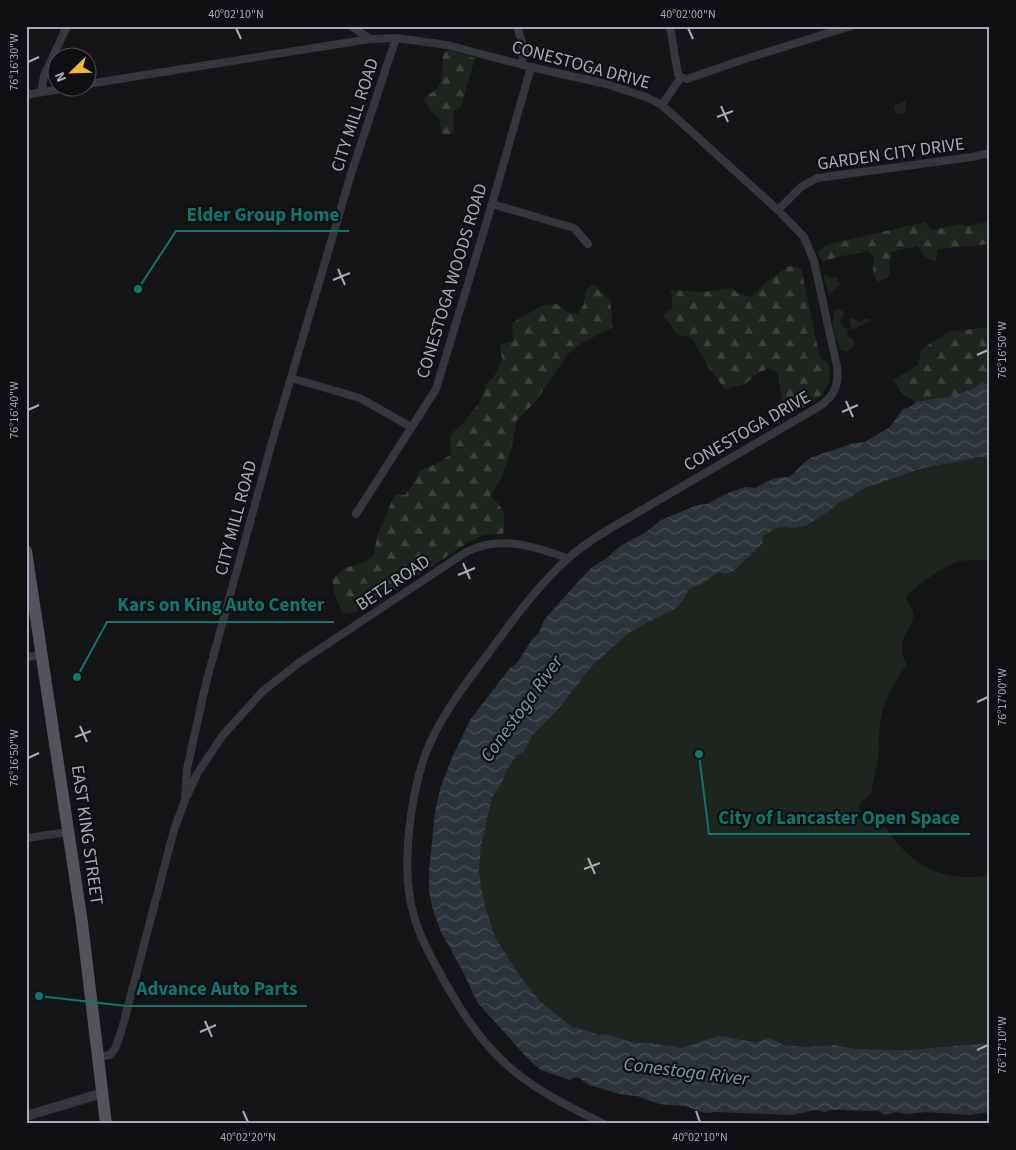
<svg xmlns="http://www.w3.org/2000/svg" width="1016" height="1150" viewBox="0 0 1016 1150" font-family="'Source Sans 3',sans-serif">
	<defs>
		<pattern id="forest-firs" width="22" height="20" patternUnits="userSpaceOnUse" patternTransform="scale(1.25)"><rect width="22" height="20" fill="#1d251e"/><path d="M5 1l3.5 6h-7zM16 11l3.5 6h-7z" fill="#3b423c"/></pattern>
		<pattern id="water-waves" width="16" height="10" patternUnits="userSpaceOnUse" patternTransform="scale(1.25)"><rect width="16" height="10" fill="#2c333a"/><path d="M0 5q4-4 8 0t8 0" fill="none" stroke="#484e54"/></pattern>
	</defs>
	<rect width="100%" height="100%" fill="#151517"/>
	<path fill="#1d251e" d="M825 274 829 277H837L840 285 829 295 824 278Z
		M840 309 843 311 844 315 840 320 841 324 848 330 847 336 853 339 854 346 847 352 841 350C835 337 830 324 835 310Z
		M853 318 859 322 867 318 871 321 852 330 849 319Z
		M979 457H990V561C979 559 964 559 954 563 944 567 911 588 906 598 908 603 912 608 913 612 916 632 892 633 907 665 887 691 878 714 879 748 879 761 873 780 871 794L860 802 859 810 861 821 868 825 885 827C890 833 894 840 900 846 922 872 956 882 990 875V1043L907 1050 856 1049 834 1045 805 1047 785 1045 772 1039H766L756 1042 733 1038 682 1048 653 1043H637L605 1034 600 1035 571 1026 541 1002 519 975 495 937 483 898 479 870 481 846 492 798 502 783 506 771 517 755 524 752 532 736 556 712 591 667 629 633 684 600 689 589C704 584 706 580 718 572L726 574 734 571 762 544 763 536 777 528 783 527 795 528 806 526 832 509 837 504 851 497 865 488 920 469Z"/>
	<path fill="url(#forest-firs)" d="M448 50 475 58 461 107 453 111 454 124 453 133 445 135 441 134 440 119 432 112 423 99 438 88 442 78 443 53Z
		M906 101V109L904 113 897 114 895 112 894 106Z
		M925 222 932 230 961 224 964 226 990 222V242L983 245 938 249 936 261C926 260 923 255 917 246L891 252 889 276 878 282 873 274 874 257 868 251 837 257 823 262 817 253 826 245Z
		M789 266 801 268 820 358 829 363C834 396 812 402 787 416 781 402 781 387 777 372L769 368 758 373 745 384 725 389 710 370 692 338 677 334 663 315 672 308V297L670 290 703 292 732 288 737 293 751 297 765 283Z
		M593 284 610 300 613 327 582 343 568 354 535 402 517 420 512 446 503 474 490 496C505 507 506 517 503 534L484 535 469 542 395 590H382L356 612 343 614 335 595 332 579 345 568 364 562 374 555 377 536 395 494 405 495 416 480 419 471 440 462 451 454 450 435 464 422 481 401 485 387 497 372 502 359 500 344 513 341 512 323 543 305 557 304 568 312 578 314 584 304 586 290Z
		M990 327V386L983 382 973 389 953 396 916 402 904 395 893 380 918 365 921 350 948 332Z"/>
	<path fill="url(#water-waves)" d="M983 382 990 386V457H979L920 469 865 488 851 497 837 504 832 509 806 526 795 528 783 527 777 528 763 536 762 544 734 571 726 574 718 572 702 584 689 589 684 600 675 609 646 623 629 633 591 667 556 712 532 736 524 752 517 755 506 771 502 783 492 798 481 846 479 871 483 898 495 937 519 975 541 1002 571 1026 600 1035 605 1034 637 1043H653L682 1048 719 1036 756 1042 766 1039H772L785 1045 805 1047 834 1045 856 1049 907 1050 990 1043V1112L968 1115 926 1112 906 1114 896 1112 885 1115 879 1111 832 1110 825 1112 816 1110 792 1115 717 1112 705 1113 685 1106 659 1104 637 1096 623 1095 589 1085 579 1078 575 1077 570 1080 541 1070 530 1061 477 1002 462 970 441 932 432 907 429 891V871L435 812 440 789 451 760 470 720 510 668 517 663 533 638 539 633 544 620 567 594 591 568 608 557 620 546 646 532 661 520 697 505 707 504 730 492 745 487 755 488C767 482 774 476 789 477 798 471 802 462 812 457L854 443 865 442 890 427 903 409 910 407 916 402 953 396 973 389Z"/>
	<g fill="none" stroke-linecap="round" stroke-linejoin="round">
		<path stroke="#36373c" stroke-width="8" d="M351 26 370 39
			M517 26 524 49 522 65
			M670 26 678 74 681 77
			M681 77 687 79 745 59 851 26
			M88 84 370 39 396 38 447 45 531 67 606 84 646 97 662 105 778 210 804 237 814 261 837 367C839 385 835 395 820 406 764 439 708 471 652 504 626 520 595 535 572 555 543 579 513 619 491 650 466 683 440 716 425 755 411 795 403 857 410 898 414 926 428 952 442 977 462 1013 484 1048 518 1074 544 1095 574 1109 604 1124
			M41 92 44 76 67 26
			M26 95 66 88
			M662 105 681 77
			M492 204 574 228 588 244
			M778 210 801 187 817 178 972 157 990 153
			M291 378 360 398 411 427
			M356 514 436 389 492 204 531 67
			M26 657 43 655
			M187 796 197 774 223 735 263 691 300 662 466 552C501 535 533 546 567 558
			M26 838 69 832
			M98 1057 110 1055 115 1049 122 1029 174 830 185 800 187 769 206 683 272 442 351 174 396 38"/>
		<path stroke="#36373c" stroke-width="10" d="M26 1116 103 1093"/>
		<path stroke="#52535b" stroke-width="12" d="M26 551 82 923 106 1124"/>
	</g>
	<path fill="none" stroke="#a7abb6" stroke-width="2" d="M236 28 241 39M688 28 693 39M28 62 39 57M721 106 728 122M717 117 733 111M338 269 345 285M333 280 350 273M977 355 988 350M846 401 853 417M28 410 39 405M842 412 858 405M463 563 470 579M458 575 475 568M977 702 988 697M80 726 87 742M75 737 91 731M28 758 39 753M588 858 595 874M584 869 600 863M205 1021 212 1037M200 1032 216 1025M977 1050 988 1045M243 1111 248 1122M696 1111 700 1122"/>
	<g text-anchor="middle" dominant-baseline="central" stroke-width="4.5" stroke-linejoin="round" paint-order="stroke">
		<g font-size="18" fill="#a7abb6" stroke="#101012">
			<text transform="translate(581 65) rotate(15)">CONESTOGA DRIVE</text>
			<text transform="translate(355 115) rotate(-72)">CITY MILL ROAD</text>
			<text transform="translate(891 154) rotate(-8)">GARDEN CITY DRIVE</text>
			<text transform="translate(452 281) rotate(-73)">CONESTOGA WOODS ROAD</text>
			<text transform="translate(747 431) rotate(-30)">CONESTOGA DRIVE</text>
			<text transform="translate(236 518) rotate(-75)">CITY MILL ROAD</text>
			<text transform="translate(393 583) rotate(-34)">BETZ ROAD</text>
			<text transform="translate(87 835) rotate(82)">EAST KING STREET</text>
		</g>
		<g font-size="19" font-style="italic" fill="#7f97b1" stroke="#101012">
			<text transform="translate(522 709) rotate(-54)">Conestoga River</text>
			<text transform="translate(686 1072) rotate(7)">Conestoga River</text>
		</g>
	</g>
	<path fill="none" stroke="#0f766e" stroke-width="2" d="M138 289L176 231H349M77 677L107 622H334M699 754L709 834H970M39 996L126 1006H307"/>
	<g fill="#0f766e" stroke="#101012" stroke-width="2">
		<circle cx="138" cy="289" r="5"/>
		<circle cx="77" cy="677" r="5"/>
		<circle cx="699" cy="754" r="5"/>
		<circle cx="39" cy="996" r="5"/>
	</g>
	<g font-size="19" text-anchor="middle" font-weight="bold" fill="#0f766e" stroke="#101012" stroke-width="4.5" stroke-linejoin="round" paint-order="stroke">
		<text x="263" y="221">Elder Group Home</text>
		<text x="221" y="611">Kars on King Auto Center</text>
		<text x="839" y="824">City of Lancaster Open Space</text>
		<text x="217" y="995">Advance Auto Parts</text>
	</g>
	<rect width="1016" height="1150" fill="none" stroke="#101012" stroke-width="55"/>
	<g transform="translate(72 72) rotate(247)"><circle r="24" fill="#101012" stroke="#4c4e54"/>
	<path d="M0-4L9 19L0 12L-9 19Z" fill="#ecba38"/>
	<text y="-8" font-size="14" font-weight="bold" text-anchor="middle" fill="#a7abb6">N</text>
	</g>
	<rect x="28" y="28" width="960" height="1094" fill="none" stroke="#a7abb6" stroke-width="2"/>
	<g font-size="12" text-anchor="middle" fill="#a7abb6">
		<text x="236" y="18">40°02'10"N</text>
		<text x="688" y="18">40°02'00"N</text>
		<text transform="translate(14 62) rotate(-90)" y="4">76°16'30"W</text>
		<text transform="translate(1002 350) rotate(-90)" y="4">76°16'50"W</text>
		<text transform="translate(14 410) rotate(-90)" y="4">76°16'40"W</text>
		<text transform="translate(1002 697) rotate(-90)" y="4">76°17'00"W</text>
		<text transform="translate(14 758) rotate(-90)" y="4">76°16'50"W</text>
		<text transform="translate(1002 1045) rotate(-90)" y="4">76°17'10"W</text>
		<text x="248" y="1141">40°02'20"N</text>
		<text x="700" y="1141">40°02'10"N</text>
	</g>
</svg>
